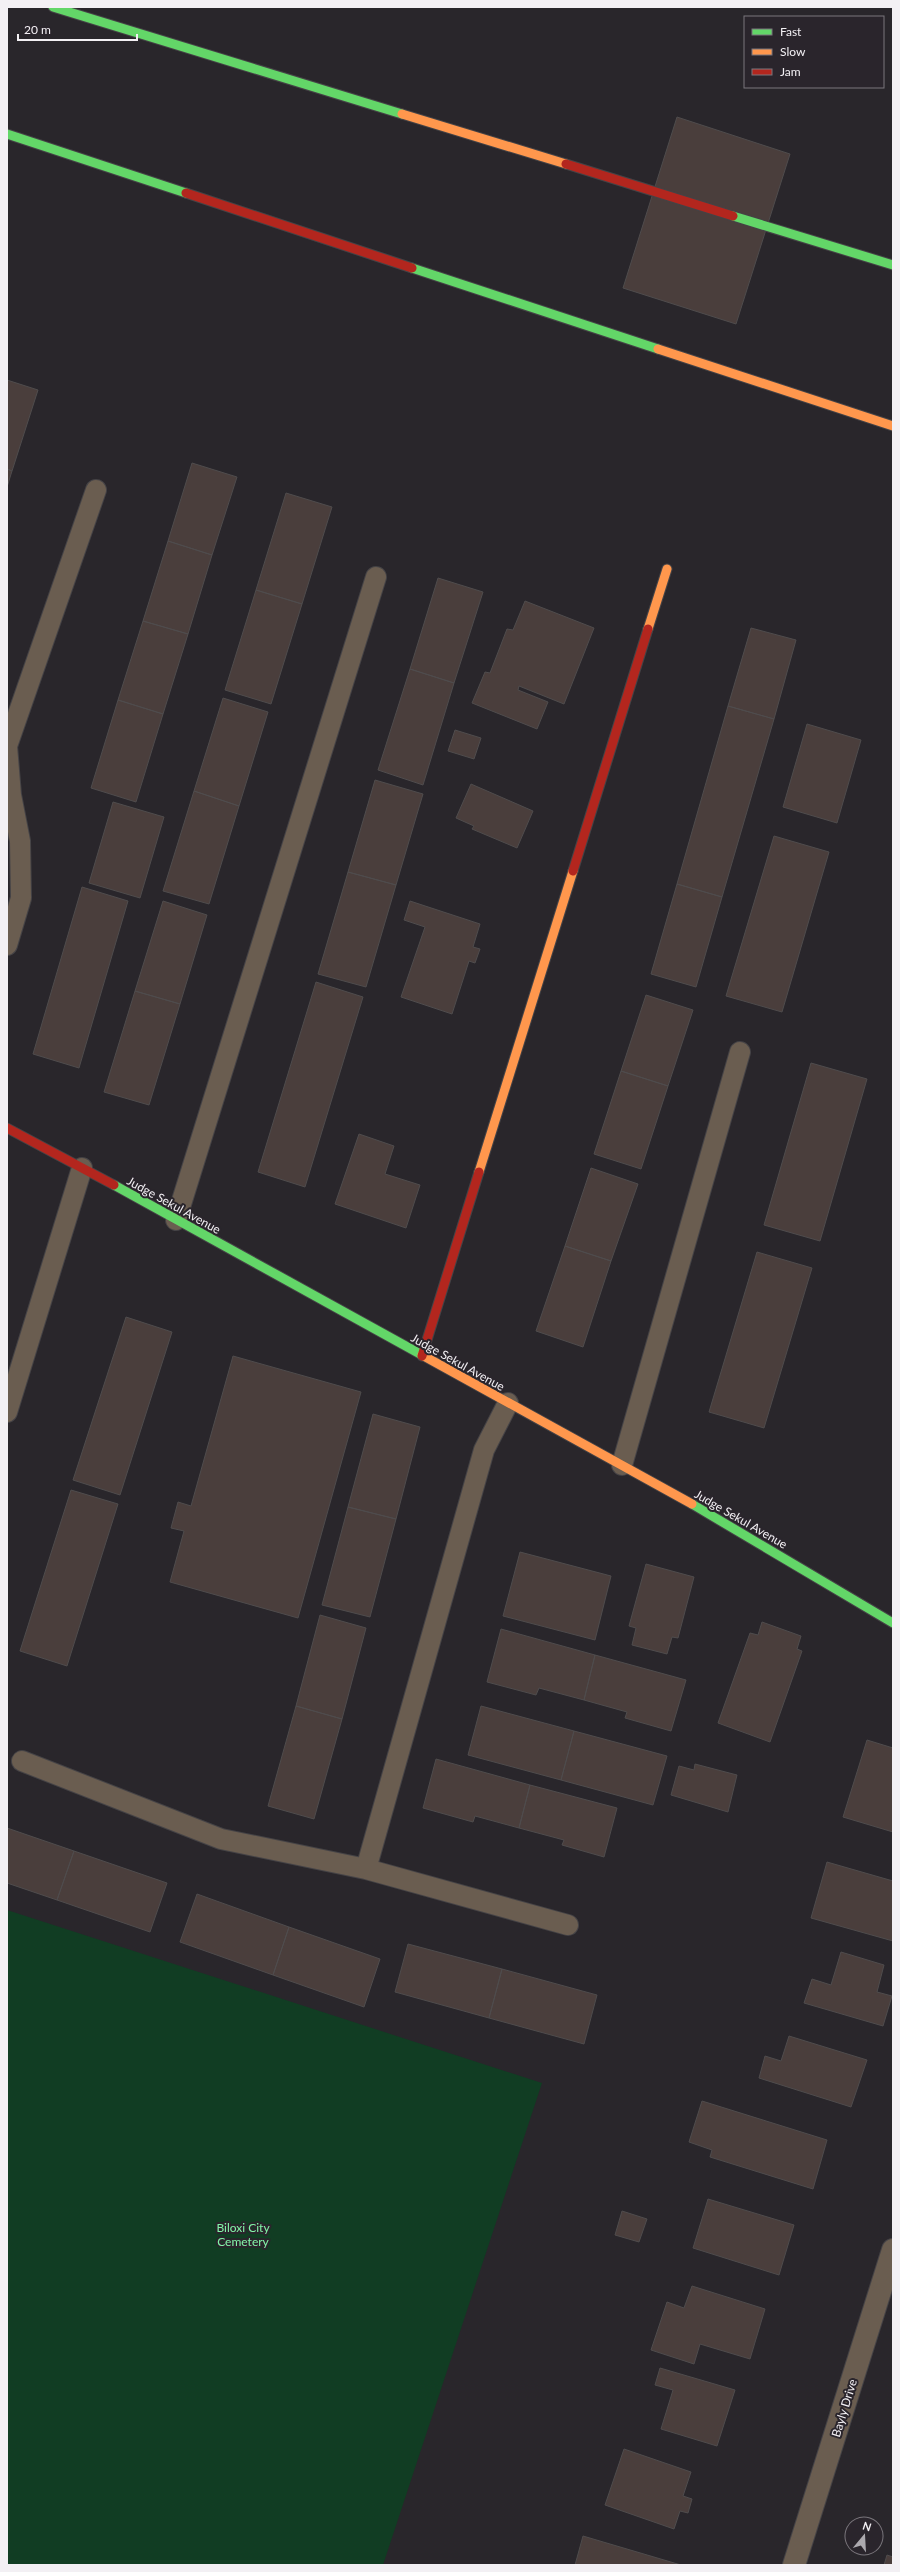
<svg xmlns="http://www.w3.org/2000/svg" width="900" height="2572" viewBox="0 0 900 2572" font-family="Lato,sans-serif">
	<rect width="100%" height="100%" fill="#29262b"/>
	<path fill="#113d23" d="M7 1910 542 2083 383 2565H7Z"/>
	<path fill="#4a3e3c" stroke="#4f4c4d" d="M677 117 790 154 736 324 623 288Z
		M7 380 38 390 12 471 7 469Z
		M192 463 237 477 212 555 168 541Z
		M7 469 12 471 7 487Z
		M286 493 332 507 302 604 256 590Z
		M168 541 212 555 188 634 143 621Z
		M438 578 483 592 454 683 410 669Z
		M256 590 302 604 271 704 225 690Z
		M525 601 594 628 564 704 519 686 518 690 548 702 537 729 472 703 485 672 490 673 507 629 513 630Z
		M143 621 188 634 163 714 118 700Z
		M751 628 796 640 774 719 728 706Z
		M410 669 454 683 423 785 378 770Z
		M223 698 268 712 239 806 194 791Z
		M118 700 163 714 136 802 91 788Z
		M728 706 774 719 722 897 677 884Z
		M807 724 861 740 837 823 783 807Z
		M455 730 481 738 474 759 448 751Z
		M375 780 423 794 396 885 348 872Z
		M471 784 533 811 517 848 472 829 474 826 456 818Z
		M194 791 239 806 209 904 163 891Z
		M113 802 164 817 140 898 89 883Z
		M774 836 829 852 782 1012 726 996Z
		M348 872 396 885 366 987 318 974Z
		M677 884 722 897 696 987 651 974Z
		M82 887 128 901 79 1068 33 1054Z
		M163 901 207 915 180 1004 135 991Z
		M410 901 480 924 473 947 480 949 475 963 469 961 452 1014 401 997 425 927 404 920Z
		M316 982 363 997 305 1187 258 1172Z
		M135 991 180 1004 149 1105 104 1092Z
		M646 995 693 1010 668 1086 621 1071Z
		M811 1063 867 1079 820 1241 764 1225Z
		M621 1071 668 1086 641 1169 594 1154Z
		M359 1134 394 1146 385 1174 420 1185 406 1228 335 1204Z
		M591 1168 638 1184 611 1261 565 1246Z
		M565 1246 611 1261 583 1347 536 1331Z
		M757 1252 812 1268 764 1428 709 1412Z
		M126 1317 172 1332 120 1495 73 1480Z
		M233 1356 361 1392 298 1618 170 1582 184 1531 171 1528 178 1502 191 1506Z
		M373 1414 420 1427 396 1519 348 1507Z
		M71 1490 118 1504 67 1666 20 1651Z
		M348 1507 396 1519 370 1617 322 1605Z
		M520 1552 611 1576 595 1640 503 1616Z
		M646 1564 694 1577 678 1638 672 1637 667 1654 632 1645 636 1628 629 1626Z
		M320 1615 366 1628 342 1719 296 1706Z
		M762 1622 801 1636 797 1649 802 1651 770 1742 718 1723 750 1633 758 1635Z
		M501 1629 595 1655 584 1700 539 1688 536 1695 487 1682Z
		M595 1655 686 1680 671 1731 625 1718 627 1712 584 1700Z
		M296 1706 342 1719 314 1819 268 1806Z
		M481 1706 574 1731 561 1780 468 1755Z
		M574 1731 667 1756 653 1805 561 1780Z
		M867 1740 893 1748V1832L843 1817Z
		M436 1759 530 1785 519 1828 475 1816 473 1822 423 1808Z
		M695 1764 737 1775 728 1812 671 1795 679 1766 694 1770Z
		M530 1785 617 1808 604 1857 562 1845 564 1840 519 1828Z
		M7 1828 74 1851 57 1900 7 1883Z
		M74 1851 167 1883 150 1932 57 1900Z
		M827 1862 893 1881V1941L811 1918Z
		M197 1894 289 1927 273 1975 180 1942Z
		M289 1927 380 1959 364 2007 273 1975Z
		M408 1944 502 1969 489 2018 395 1992Z
		M841 1952 884 1965 877 1992 892 1996 883 2026 804 2003 812 1979 831 1985Z
		M502 1969 597 1995 584 2044 489 2018Z
		M789 2036 867 2060 851 2107 759 2078 765 2056 781 2061Z
		M702 2101 827 2140 813 2189 710 2157 712 2150 689 2142Z
		M708 2199 794 2225 779 2275 693 2248Z
		M622 2211 647 2219 639 2242 615 2235Z
		M692 2286 765 2309 750 2359 700 2344 694 2364 651 2350 667 2302 684 2308Z
		M660 2368 735 2390 717 2446 661 2429 673 2390 655 2385Z
		M624 2449 691 2472 683 2496 692 2499 688 2513 680 2511 674 2529 605 2505Z
		M583 2536 681 2565H575Z
		M887 2555 893 2557V2565H884Z"/>
	<g fill="none" stroke-linecap="round" stroke-linejoin="round">
		<defs>
			<path id="lane" d="M7 945 21 898 20 841 11 795 7 746 96 490
				M176 1220 376 577
				M508 1403 484 1450 366 1869 568 1925
				M7 1412 82 1168
				M622 1465 740 1052
				M22 1761 221 1839 366 1869"/>
			<path id="street" d="M794 2565 893 2250"/>
			<path id="fast" d="M53 7 402 114
				M7 134 186 193
				M733 216 893 265
				M412 268 658 349
				M114 1185 422 1355
				M692 1504 893 1623"/>
			<path id="slow" d="M402 114 566 164
				M658 349 893 426
				M648 629 667 569
				M479 1172 573 871
				M422 1355 692 1504"/>
			<path id="jam" d="M566 164 733 216
				M186 193 412 268
				M573 871 648 629
				M7 1128 114 1185
				M422 1356 479 1172"/>
		</defs>
		<use href="#lane" stroke="#454346" stroke-width="22"/>
		<use href="#street" stroke="#454346" stroke-width="24"/>
		<use href="#fast" stroke="#454346" stroke-width="11"/>
		<use href="#slow" stroke="#454346" stroke-width="11"/>
		<use href="#jam" stroke="#454346" stroke-width="11"/>
		<use href="#lane" stroke="#6a5d50" stroke-width="20"/>
		<use href="#street" stroke="#6a5d50" stroke-width="22"/>
		<use href="#fast" stroke="#63d668" stroke-width="9"/>
		<use href="#slow" stroke="#ff974d" stroke-width="9"/>
		<use href="#jam" stroke="#b3261e" stroke-width="9"/>
	</g>
	<g text-anchor="middle" dominant-baseline="central" stroke-width="4" stroke-linejoin="round" paint-order="stroke">
		<g font-size="12" fill="#f3f0f4" stroke="#2a252c">
			<text transform="translate(174 1205) rotate(29)">Judge Sekul Avenue</text>
			<text transform="translate(458 1362) rotate(29)">Judge Sekul Avenue</text>
			<text transform="translate(741 1519) rotate(30)">Judge Sekul Avenue</text>
			<text transform="translate(844 2408) rotate(-73)">Bayly Drive</text>
		</g>
		<g font-size="12" fill="#83f5a8" stroke="#2a252c">
			<text x="243" y="2227">Biloxi City<tspan x="243" dy="14">Cemetery</tspan></text>
		</g>
	</g>
	<rect width="900" height="2572" fill="none" stroke="#f3f0f4" stroke-width="16"/>
	<rect x="744" y="16" width="140" height="72" fill="#2a252c" stroke="#7a767c"/>
	<rect x="752" y="29" width="20" height="6" fill="#63d668" stroke="#7a767c"/>
	<text x="780" y="36" font-size="12" fill="#f3f0f4">Fast</text>
	<rect x="752" y="49" width="20" height="6" fill="#ff974d" stroke="#7a767c"/>
	<text x="780" y="56" font-size="12" fill="#f3f0f4">Slow</text>
	<rect x="752" y="69" width="20" height="6" fill="#b3261e" stroke="#7a767c"/>
	<text x="780" y="76" font-size="12" fill="#f3f0f4">Jam</text>
	<g transform="translate(864 2536) rotate(18)"><circle r="19" fill="#2a252c" stroke="#7a767c"/>
	<path d="M0-3L7 15L0 10L-7 15Z" fill="#aca9ae"/>
	<text y="-6" font-size="11" font-weight="bold" text-anchor="middle" fill="#f3f0f4">N</text>
	</g>
	<path d="M18 34v6h119v-6" fill="none" stroke="#f3f0f4" stroke-width="2"/>
	<text x="24" y="34" font-size="12" fill="#f3f0f4" stroke="#2a252c" stroke-width="3" paint-order="stroke">20 m</text>
</svg>
